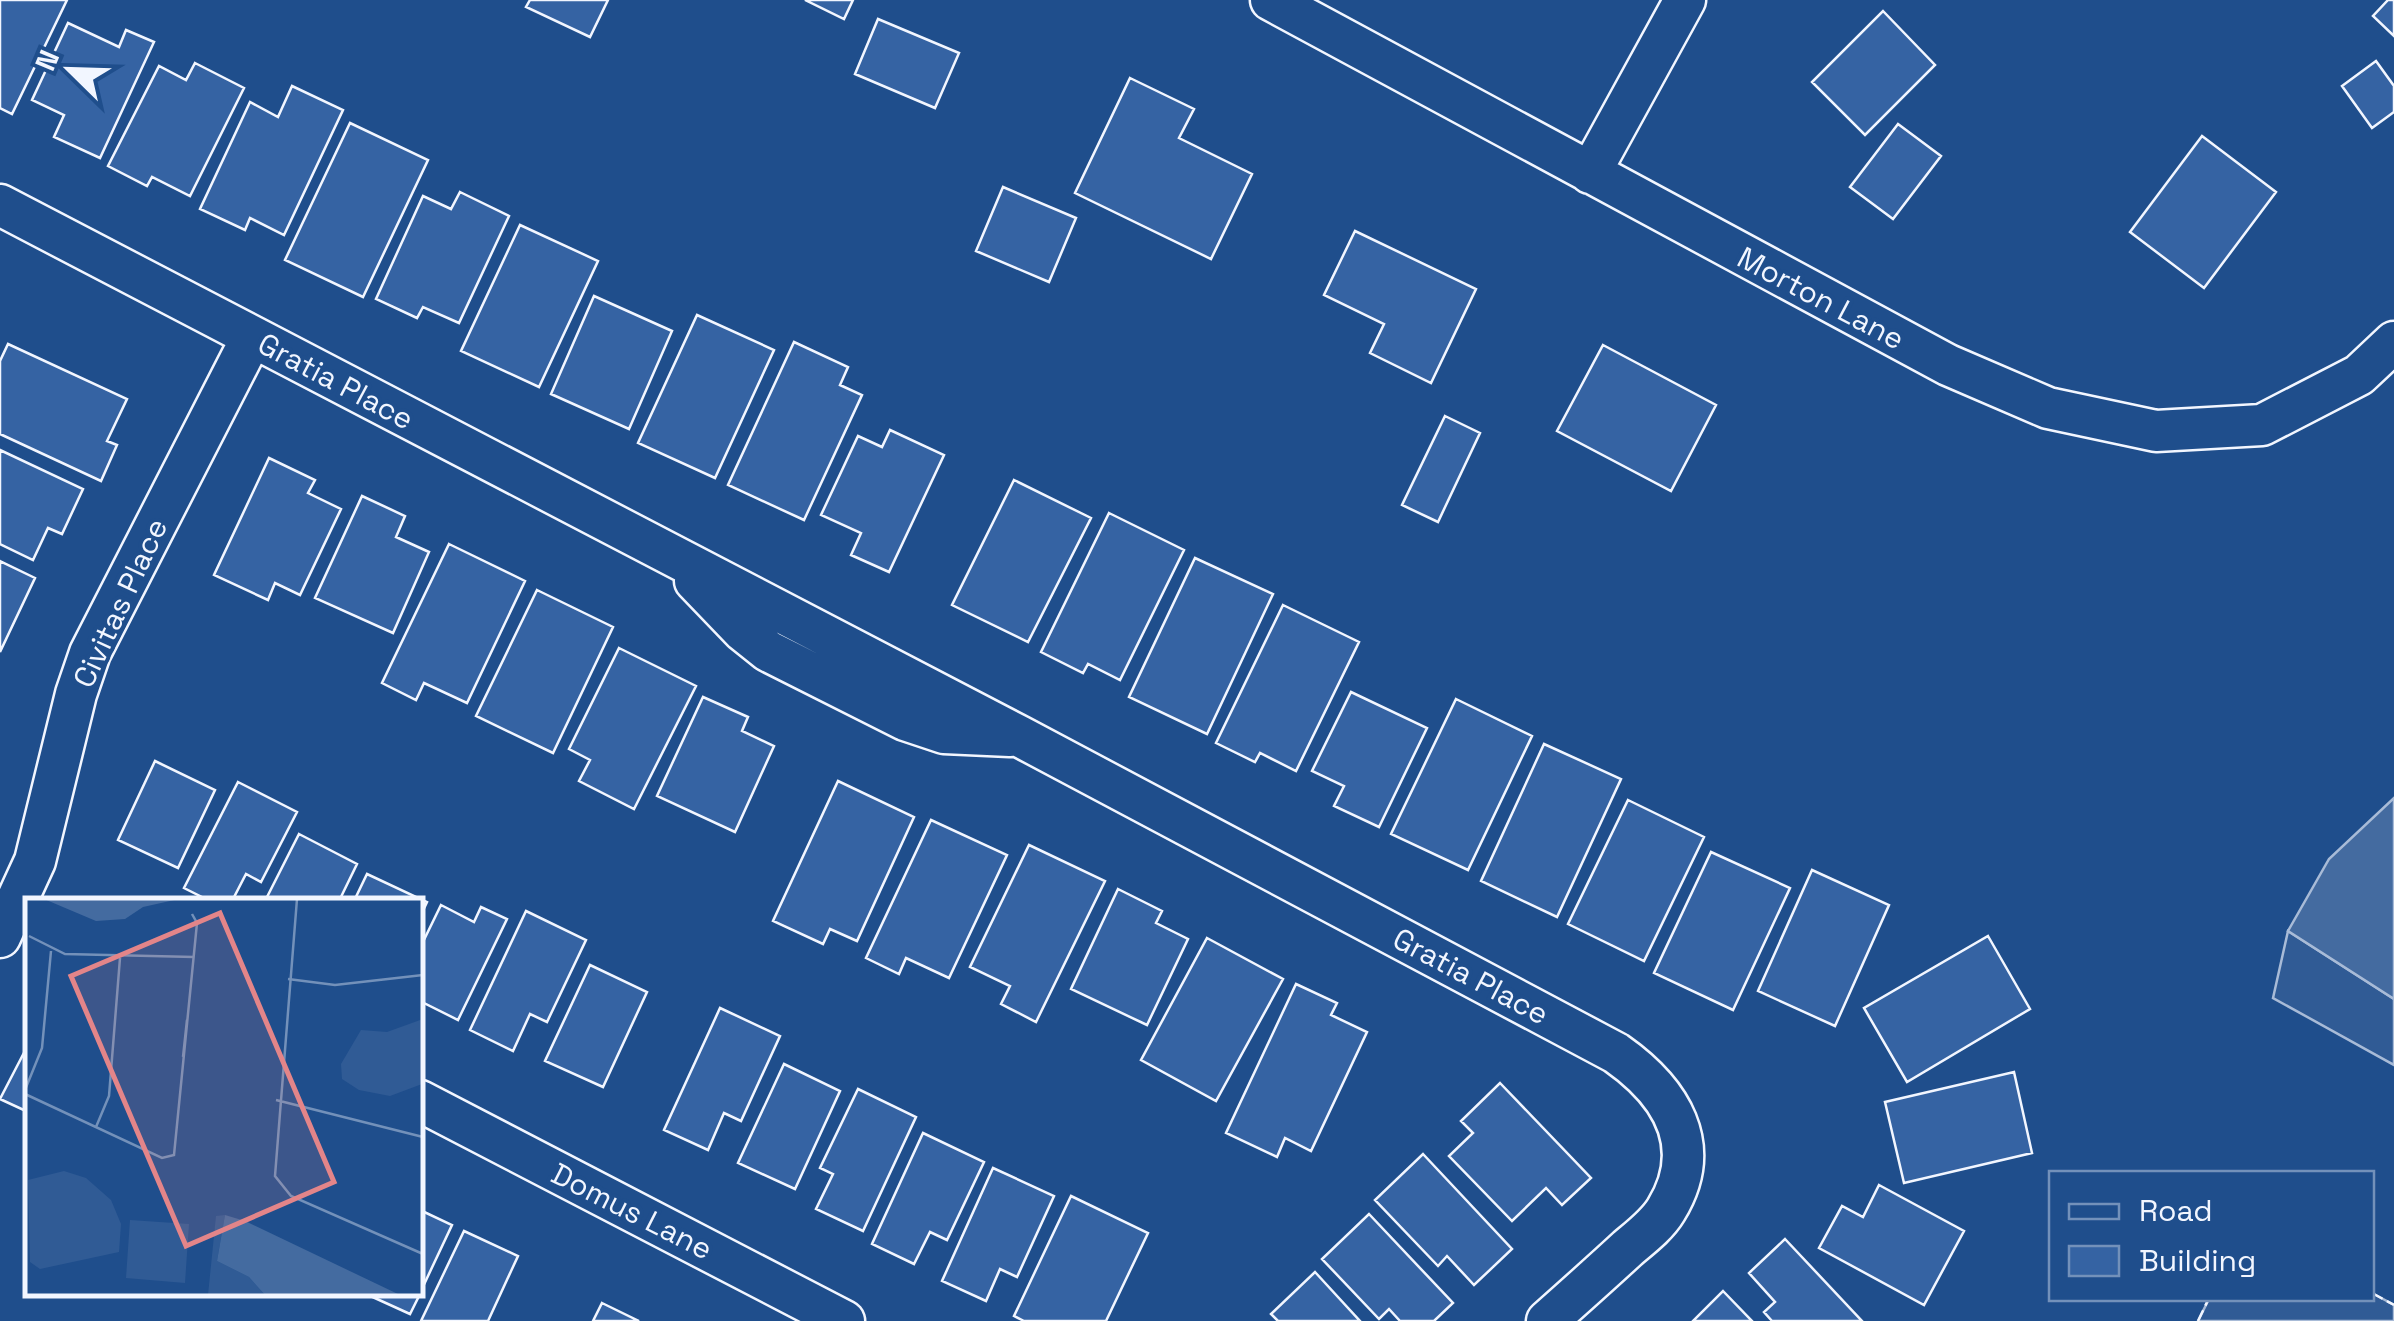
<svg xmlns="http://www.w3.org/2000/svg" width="2394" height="1321" viewBox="0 0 2394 1321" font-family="'Space Grotesk',sans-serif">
	<rect width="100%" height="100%" fill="#1f4e8c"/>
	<path fill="#305b95" stroke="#a8bbd7" stroke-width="2.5" d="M2288 931 2394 999V1065L2273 998Z
		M2372 1293 2394 1305V1321H2198L2209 1299 2372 1298Z"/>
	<path fill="#446ba0" stroke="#a8bbd7" stroke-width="2.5" d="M2394 798V999L2288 931 2329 859Z"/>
	<path fill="#3563a3" stroke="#f2f6ff" stroke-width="2.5" d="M0 0H67L12 114 0 108Z
		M530 0H608L590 37 526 7Z
		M805 0H853L844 19Z
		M2388 0H2394V36L2373 16Z
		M1883 11 1935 65 1865 135 1812 82Z
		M878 19 959 53 935 108 855 74Z
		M68 23 119 47 126 30 154 42 100 158 54 137 64 115 32 100Z
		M2376 61 2394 86V112L2372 128 2342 86Z
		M195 63 244 88 190 196 152 177 147 186 108 166 159 66 186 80Z
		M1130 78 1194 109 1179 138 1252 174 1211 259 1075 193Z
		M292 86 343 110 284 235 250 218 245 230 200 209 250 102 278 117Z
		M350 123 428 160 363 297 285 260Z
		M1898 124 1941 156 1893 219 1850 187Z
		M2202 136 2276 192 2204 288 2130 232Z
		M1003 187 1076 218 1049 282 976 251Z
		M460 192 509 216 459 323 423 307 417 318 376 299 423 196 451 209Z
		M520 225 598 261 539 387 461 351Z
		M1355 231 1476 289 1431 383 1370 353 1384 324 1324 295Z
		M594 296 672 331 629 429 551 394Z
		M697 315 774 350 715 478 638 443Z
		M794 342 848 367 840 385 862 395 804 520 728 485Z
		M8 344 127 399 107 441 117 445 101 481 0 434V361Z
		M1603 345 1716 405 1671 491 1557 431Z
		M1445 416 1480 433 1438 522 1402 505Z
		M890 430 944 455 889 572 851 555 861 533 821 515 858 436 882 447Z
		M0 450 83 489 62 534 48 528 33 560 0 544Z
		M269 458 315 480 308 493 341 509 300 595 275 583 268 600 214 575Z
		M1014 480 1091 518 1028 642 952 605Z
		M362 496 405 516 396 537 429 552 393 633 315 598Z
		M1109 513 1184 550 1120 680 1088 664 1083 673 1041 652Z
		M449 544 525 581 467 703 424 683 416 700 382 683Z
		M1195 558 1273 594 1207 734 1129 697Z
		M0 561 35 578 0 652Z
		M537 590 613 627 553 753 476 716Z
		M1283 605 1359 642 1296 771 1260 753 1255 762 1216 743Z
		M619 648 696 686 634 809 579 781 590 760 569 749Z
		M1351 692 1427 728 1379 827 1334 806 1344 786 1312 771Z
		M703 697 748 717 742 731 774 746 735 832 657 796Z
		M1456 699 1532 736 1468 870 1391 834Z
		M1544 744 1621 779 1557 917 1481 881Z
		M155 761 215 790 178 868 118 840Z
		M838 781 914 817 857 941 830 929 823 944 773 921Z
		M238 782 297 812 261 882 246 874 232 901H210L184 888Z
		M1628 800 1704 837 1644 961 1568 924Z
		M931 820 1007 855 949 978 906 958 899 974 866 958Z
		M299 834 357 864 339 901H265Z
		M1029 845 1105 881 1036 1022 1001 1004 1010 986 970 967Z
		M1711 852 1790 888 1733 1010 1654 973Z
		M1812 870 1889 905 1835 1026 1758 991Z
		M367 874 427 902 420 917V901H354Z
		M1118 889 1162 911 1156 923 1188 939 1147 1025 1071 989Z
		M441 905 474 922 481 907 507 919 458 1020 420 1001V948Z
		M526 911 586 940 547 1022 530 1014 513 1051 470 1030Z
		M1988 936 2030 1009 1907 1082 1864 1008Z
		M1207 938 1283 979 1216 1101 1141 1060Z
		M590 965 647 992 603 1087 545 1061Z
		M1296 984 1337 1003 1331 1015 1367 1032 1311 1151 1285 1138 1277 1157 1226 1133Z
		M720 1008 780 1036 741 1121 724 1113 708 1150 664 1130Z
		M28 1045V1112L0 1099Z
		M784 1064 840 1091 795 1189 738 1163Z
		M2014 1072 2032 1153 1904 1183 1885 1102Z
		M1500 1083 1591 1178 1562 1205 1546 1188 1512 1221 1449 1156 1473 1133 1461 1121Z
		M858 1089 916 1117 863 1231 816 1209 833 1174 820 1168Z
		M923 1133 984 1162 947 1240 930 1232 914 1264 872 1244Z
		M1423 1154 1512 1249 1474 1285 1447 1256 1438 1266 1375 1200Z
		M993 1168 1054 1196 1017 1277 1000 1269 986 1301 942 1281Z
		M1879 1185 1964 1231 1924 1305 1819 1248 1842 1206 1863 1217Z
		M1071 1196 1148 1233 1106 1321H1024L1014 1316Z
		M420 1210 452 1225 420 1293Z
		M1369 1214 1453 1303 1434 1321H1400L1389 1309 1379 1319 1322 1259Z
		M464 1231 518 1256 488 1321H421Z
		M1785 1239 1862 1321H1772L1764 1312 1775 1302 1749 1273Z
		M1315 1272 1360 1321H1278L1271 1314Z
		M1723 1291 1752 1321H1693Z
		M366 1294H420L410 1314Z
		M602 1303 639 1321H593Z"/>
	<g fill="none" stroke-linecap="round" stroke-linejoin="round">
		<defs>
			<path id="street" d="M1271 0 1948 365 2048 408 2156 431 2262 425 2359 375 2394 342
				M1590 173 1685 0
				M0 205 1019 736 1616 1053C1670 1091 1706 1145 1666 1210 1657 1225 1641 1237 1628 1248 1601 1273 1574 1297 1547 1321
				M695 581 743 631 768 651 905 720 944 733 1010 736
				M0 937 35 861 76 694 90 653 252 337
				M420 1101 844 1321"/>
		</defs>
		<use href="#street" stroke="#f2f6ff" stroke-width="45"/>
		<use href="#street" stroke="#1f4e8c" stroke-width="40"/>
		<path stroke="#f2f6ff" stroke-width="2.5" stroke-dasharray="12 5" stroke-linecap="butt" d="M2372 1293 2394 1305
			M2198 1321 2209 1298"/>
	</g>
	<g text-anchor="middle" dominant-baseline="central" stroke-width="8" stroke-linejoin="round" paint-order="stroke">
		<g font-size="30" fill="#f2f6ff" stroke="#1f4e8c">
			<text transform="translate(1821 298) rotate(28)">Morton Lane</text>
			<text transform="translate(336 381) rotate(28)">Gratia Place</text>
			<text transform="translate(120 603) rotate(-65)">Civitas Place</text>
			<text transform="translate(1471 976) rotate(28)">Gratia Place</text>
			<text transform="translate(632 1211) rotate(27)">Domus Lane</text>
		</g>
	</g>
	<g transform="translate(25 898)">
		<rect width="398" height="398" fill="#1f4e8c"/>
		<path d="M398 121 397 186 365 198 334 192 317 181 316 166 336 132 362 134ZM39 273 61 280 86 302 96 326 94 354 15 371 5 364 3 282ZM200 317 192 363 224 379 240 397H183L191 318ZM105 322 164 326 160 385 101 380Z" fill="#305b95"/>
		<path d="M19 1H154L118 9 100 21 71 23ZM200 317 220 323 375 397H240L224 379 192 363Z" fill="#446ba0"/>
		<path fill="none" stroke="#7391ba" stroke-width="2.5" d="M272 1 250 278 266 298 398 356M4 38 40 56 169 59M263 81 310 87 398 77M158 159 162 122M0 192 17 150 26 53M0 196 137 260 149 257 172 25 167 16M251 202 398 239M71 229 84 198 95 60"/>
		<path fill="#e38589" fill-opacity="0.15" stroke="#e38589" stroke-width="5" d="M195 15 309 284 161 348 46 78Z"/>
		<rect width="398" height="398" fill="none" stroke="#f2f6ff" stroke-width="5"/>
	</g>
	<rect x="2049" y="1171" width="325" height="130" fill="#1f4e8c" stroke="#7391ba" stroke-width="2.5"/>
	<rect x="2069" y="1204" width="50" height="15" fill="#1f4e8c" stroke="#7391ba" stroke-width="2.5"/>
	<text x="2139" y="1221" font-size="30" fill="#f2f6ff">Road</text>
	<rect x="2069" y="1246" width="50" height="30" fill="#3563a3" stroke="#7391ba" stroke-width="2.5"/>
	<text x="2139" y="1271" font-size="30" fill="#f2f6ff">Building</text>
	<g transform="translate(70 70) rotate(293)" stroke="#1f4e8c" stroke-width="8" paint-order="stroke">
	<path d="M0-8L18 38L0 25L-18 38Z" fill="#f2f6ff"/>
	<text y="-15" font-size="28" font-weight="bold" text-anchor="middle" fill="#f2f6ff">N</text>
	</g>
</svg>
